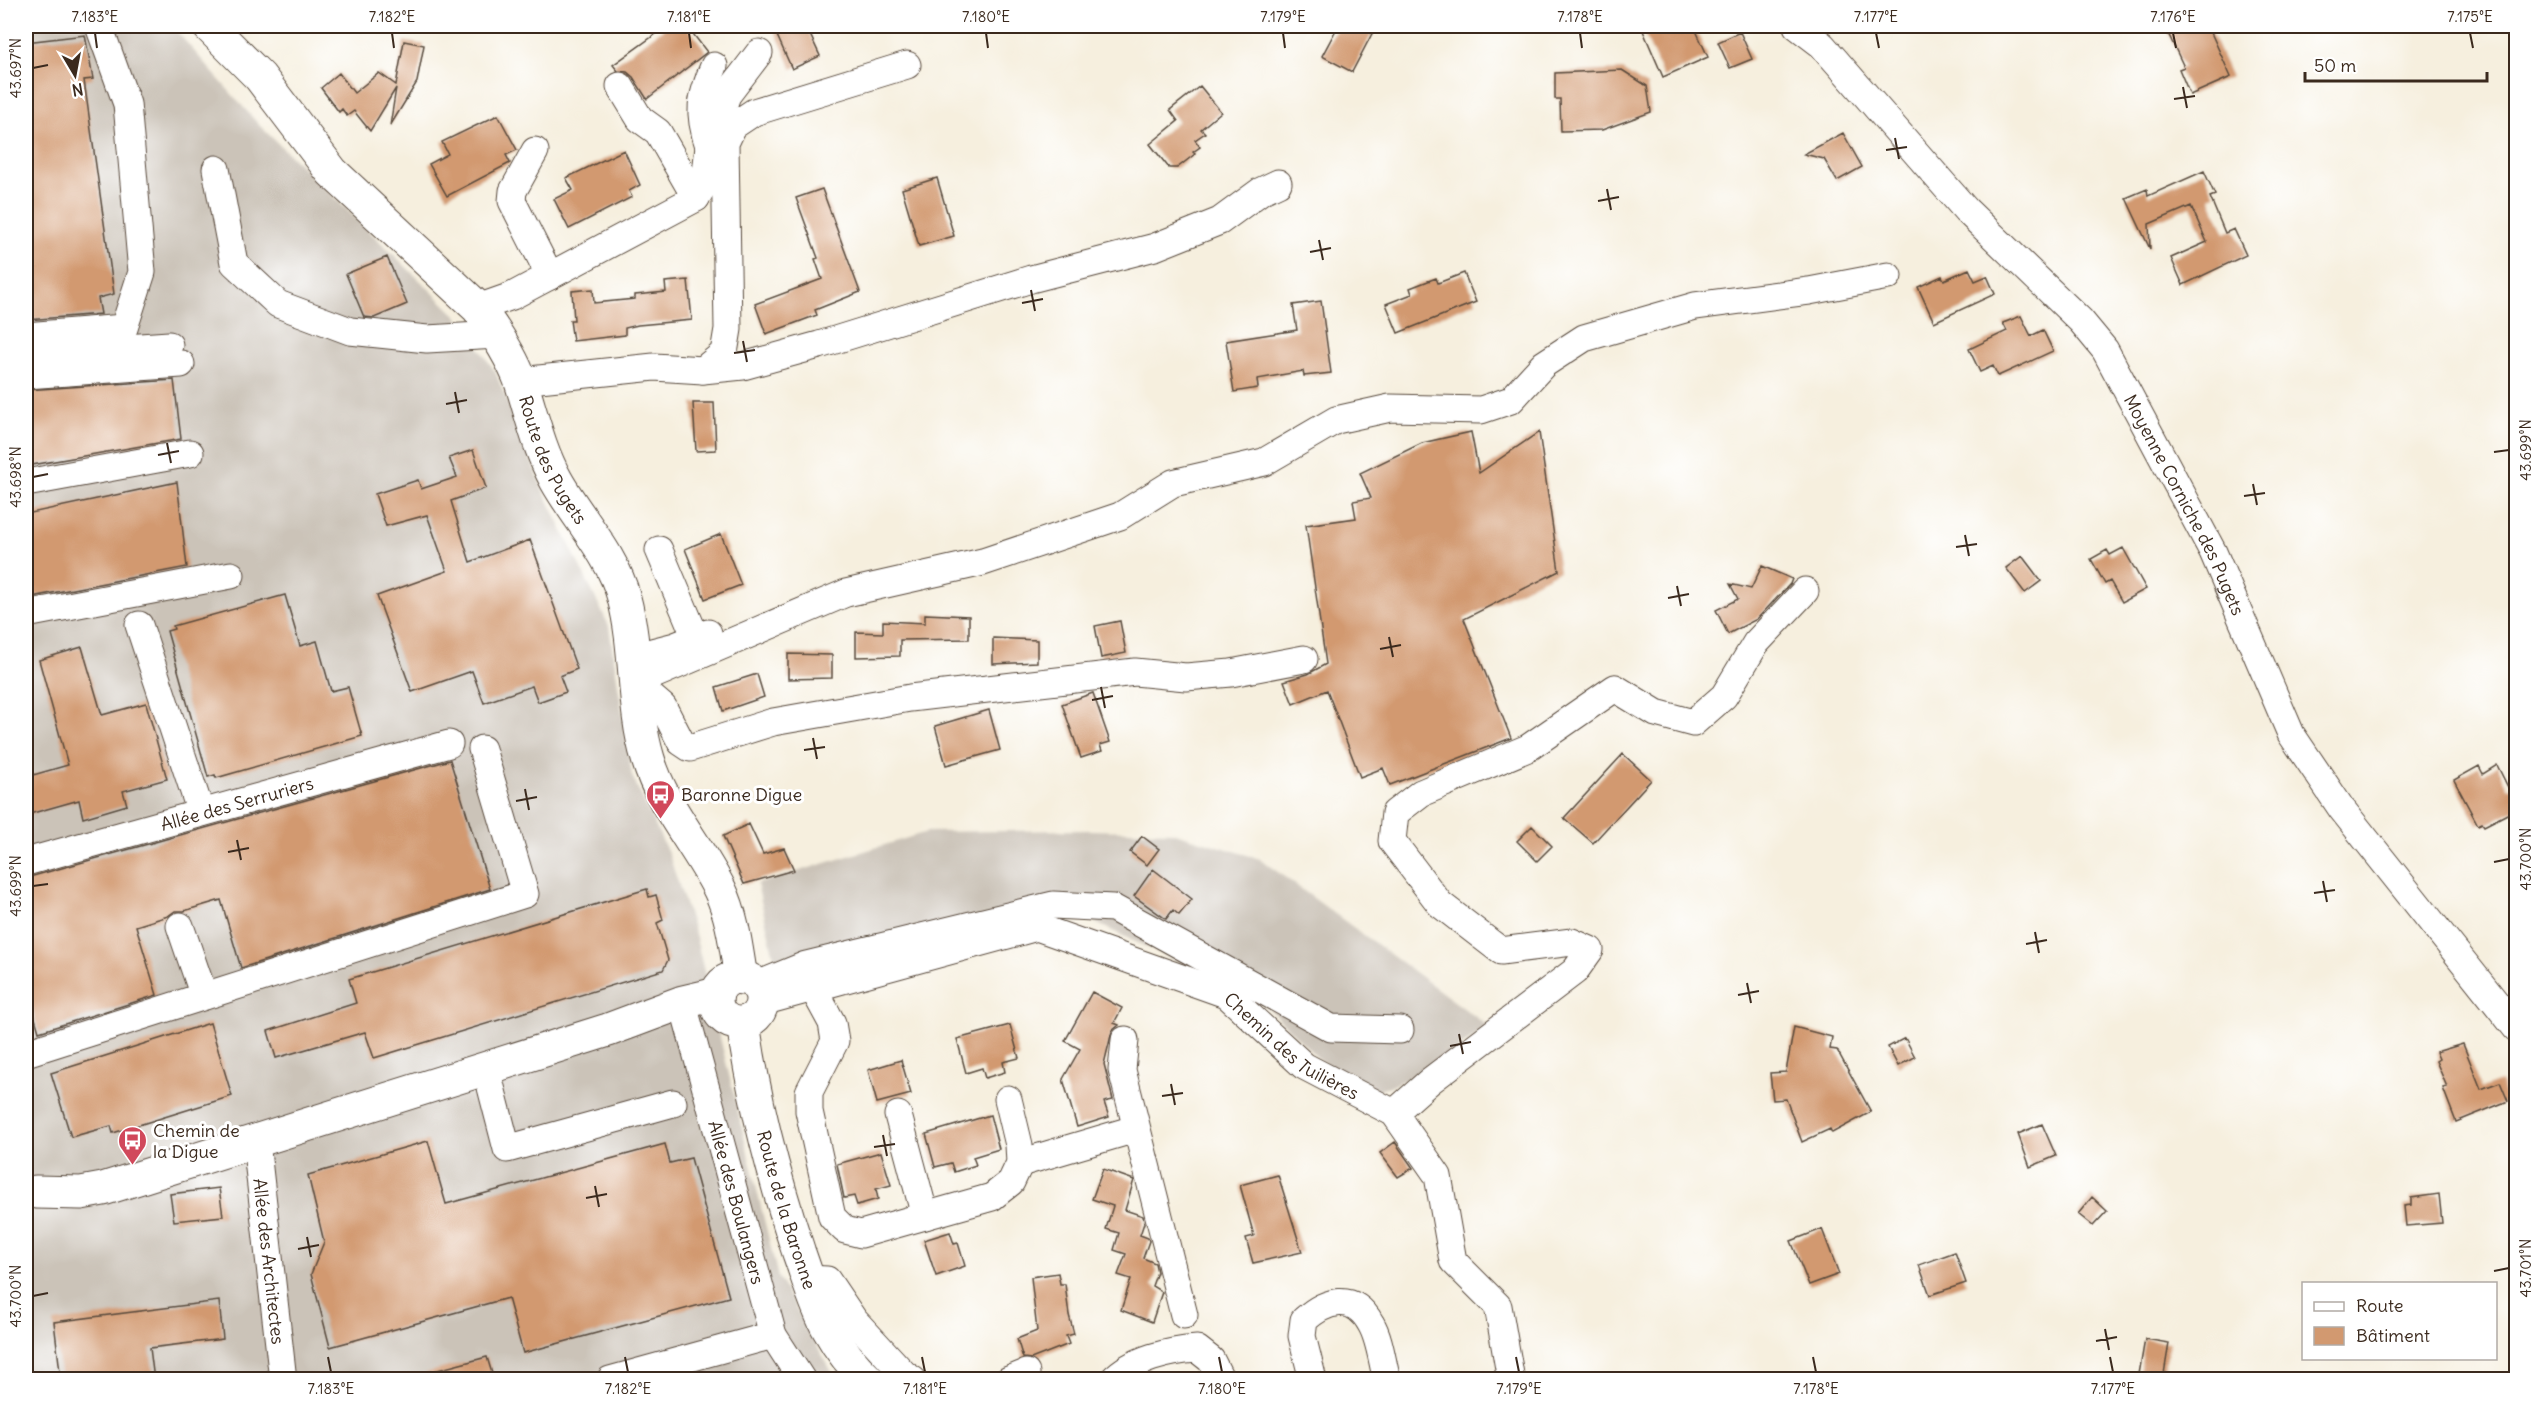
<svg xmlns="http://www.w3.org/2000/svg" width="2542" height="1405" viewBox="0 0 2542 1405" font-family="Delius,sans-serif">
	<rect width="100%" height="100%" fill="#fff"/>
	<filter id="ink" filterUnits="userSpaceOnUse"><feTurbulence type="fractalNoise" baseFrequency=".0167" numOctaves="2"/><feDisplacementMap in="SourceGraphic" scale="12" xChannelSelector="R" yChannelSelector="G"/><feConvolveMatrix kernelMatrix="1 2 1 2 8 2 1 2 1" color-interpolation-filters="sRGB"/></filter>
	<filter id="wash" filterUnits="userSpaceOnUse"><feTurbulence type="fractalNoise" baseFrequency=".008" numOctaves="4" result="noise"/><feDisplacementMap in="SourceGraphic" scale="24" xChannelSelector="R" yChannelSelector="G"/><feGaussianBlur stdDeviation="1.35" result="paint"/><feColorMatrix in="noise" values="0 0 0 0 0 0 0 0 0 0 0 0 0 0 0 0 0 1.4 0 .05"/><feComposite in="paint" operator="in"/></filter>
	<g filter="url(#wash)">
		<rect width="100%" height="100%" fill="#f6efde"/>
		<path fill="#cbc3b8" d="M26 26H172L260 126 457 316 495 371 542 488 609 626 632 776 669 855 695 934 778 1277 836 1379H26Z
			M1088 830 1172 832 1260 859 1488 1026 1433 1068 1378 1091 1321 1061 1262 1002 1077 914 810 975 775 961 757 884 927 832Z"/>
		<g id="blocks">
			<path fill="#d29970" d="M667 26H687L707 52 647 99 633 77 627 72 618 71 613 65Z
				M786 26H806L820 56 792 69 775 31Z
				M1338 26H1376L1352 72 1322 56Z
				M1641 26H1694L1708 57 1663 77Z
				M2181 26H2208L2231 77 2190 95 2179 69 2184 67 2167 31Z
				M1740 32 1752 59 1730 68 1718 42Z
				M85 35 93 79 84 80 114 294 98 298 101 314 26 320V42Z
				M404 41 424 45 417 82 390 126 396 88 370 131 354 111 347 116 342 109 339 112 321 88 339 73 354 93 379 73 396 85Z
				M1622 70 1647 86 1651 112 1602 130 1561 131 1560 99H1555V73Z
				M1200 86 1221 112 1201 129 1205 133 1195 140 1200 147 1193 152 1195 154 1177 168H1169L1150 144 1178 121 1170 110Z
				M498 115 517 150 506 155 510 163 447 196 429 164 448 154 442 142Z
				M1843 133 1862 167 1837 181 1824 159 1804 154Z
				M624 150 640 185 629 191 632 197 569 229 554 199 573 190 566 178Z
				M2204 171 2215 195 2210 197 2225 233 2234 229 2246 255 2183 285 2171 258 2207 242 2191 206 2149 224 2150 249 2126 198 2147 189 2148 196Z
				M937 178 954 236 919 246 902 189Z
				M822 189 860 292 815 310 817 315 766 334 755 304 822 279 815 259 818 258 796 198Z
				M387 257 407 304 374 318 364 317 346 274Z
				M1969 269 1975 281 1987 276 1995 294 1934 322 1918 287 1942 276 1944 280Z
				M1464 273 1476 302 1398 333 1386 304 1412 294 1410 288 1436 278 1438 283Z
				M688 280 692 320 638 325 625 328V335L573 341 570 320H574L572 291 593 289 594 303 635 299V295L666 292 665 282Z
				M1321 301 1331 373 1304 376 1303 371 1257 379 1258 388 1234 392 1226 341 1297 330 1293 305Z
				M2021 316 2031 336 2043 330 2053 351 1998 376 1993 366 1980 372 1969 349 2007 331 2003 323Z
				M174 380 181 439 26 466V390Z
				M693 403H714L716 450 696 451Z
				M1471 432 1479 473 1539 432 1559 571 1464 619 1511 738 1390 785 1383 768 1360 777 1327 690 1293 704 1284 681 1308 674 1326 664 1306 525 1356 518 1353 501 1371 498 1360 473 1422 443Z
				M473 450 486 488 451 501 470 562 530 540 577 669 560 676 566 692 538 702 532 686 484 703 472 671 412 692 377 596 447 571 427 515 386 526 375 494 418 480 421 489 457 477 449 458Z
				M177 482 187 567 26 598V514Z
				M721 534 741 585 705 599 685 549Z
				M2123 548 2146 589 2122 602 2110 581 2105 584 2091 559 2107 550 2110 555Z
				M2022 556 2041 581 2025 593 2006 568Z
				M1762 566 1792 579 1790 584 1757 619 1728 634 1716 610 1738 599 1730 584 1751 589Z
				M285 595 300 646 317 641 331 691 348 687 362 736 216 778 215 775 208 777 167 631 174 629 173 626Z
				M925 614 969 616V639L900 640V656L856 657V632L883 633V621L925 623Z
				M1120 621 1126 653 1101 658 1095 626Z
				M993 638 1037 640V662L993 664Z
				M82 647 102 715 146 703 167 779 123 791 127 805 83 818 79 800 26 815V777L68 765 39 660Z
				M788 654 832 655V678L788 679Z
				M757 674 764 697 723 711 716 687Z
				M1093 693 1110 742 1100 745 1102 751 1081 758 1062 704Z
				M989 710 1000 750 946 765 935 726Z
				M1623 754 1651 780 1593 843 1564 818Z
				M450 760 490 889 241 968 221 900 184 911H175L168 916 136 926 157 995 39 1032 26 987V878Z
				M2497 765 2508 787 2515 789 2514 798 2517 809 2484 826 2482 823 2478 825 2454 780 2479 766 2483 774Z
				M749 824 763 854 784 848 794 870 744 884 723 836Z
				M1532 826 1552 846 1537 861 1517 841Z
				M1142 836 1159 849 1147 865 1130 852Z
				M1153 869 1192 899 1179 915 1173 910 1166 919 1134 896Z
				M647 889 649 897 656 895 663 920 657 923 668 960 663 970 374 1058 365 1032 276 1058 268 1031 356 1003 349 979Z
				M1092 992 1122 1008 1114 1023 1119 1025 1112 1031 1104 1064 1113 1100 1104 1102 1109 1117 1077 1127 1063 1079 1080 1049 1065 1041Z
				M210 1023 232 1096 113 1133 111 1126 71 1137 51 1073Z
				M1010 1025 1019 1058 1003 1062 1005 1072 985 1078 982 1068 966 1073 957 1039Z
				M1794 1027 1832 1037 1830 1049 1837 1050 1871 1112 1832 1133 1830 1129 1802 1142 1786 1099 1773 1100 1770 1073 1786 1072Z
				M1905 1038 1915 1057 1898 1066 1888 1047Z
				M2463 1044 2481 1089 2500 1082 2508 1101 2456 1122 2443 1088 2447 1087 2436 1061 2439 1059 2436 1052Z
				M901 1060 911 1094 877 1103 868 1070Z
				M990 1115 999 1149 973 1157 976 1165 954 1172 951 1163 935 1167 926 1134Z
				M2042 1124 2056 1156 2030 1167 2018 1134Z
				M428 1141 446 1204 665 1144 670 1163 691 1158 729 1297 523 1353 508 1298 330 1347 311 1274 324 1242 308 1175Z
				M1395 1142 1413 1168 1398 1177 1380 1153Z
				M881 1152 891 1185 876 1189 878 1199 857 1205 854 1196 844 1198 837 1164Z
				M1103 1169 1134 1180 1125 1210 1143 1216 1144 1223 1140 1235 1148 1238 1149 1241 1143 1258 1155 1263 1157 1272 1152 1286 1162 1292 1152 1322 1121 1310 1131 1279 1118 1275 1126 1254 1114 1250 1119 1233 1106 1229 1113 1206 1092 1199Z
				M1278 1175 1302 1252 1253 1263 1246 1238 1254 1236 1240 1185Z
				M219 1188 223 1216 174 1221 170 1194Z
				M2439 1194 2442 1223 2406 1226 2404 1206 2411 1205V1198Z
				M2092 1197 2107 1211 2093 1226 2078 1214Z
				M1822 1229 1839 1274 1809 1285 1791 1241Z
				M950 1232 954 1244 958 1243 965 1266 936 1276 924 1240Z
				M1955 1252 1966 1283 1930 1295 1919 1265Z
				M1058 1273 1060 1284H1065L1069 1315 1074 1334 1066 1336 1069 1344 1031 1359 1023 1358 1017 1339 1037 1331 1031 1277Z
				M219 1301 223 1339 150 1348 154 1380H61L54 1322Z
				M2145 1339 2169 1343 2163 1380H2138Z
				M487 1357 494 1380H426V1373Z"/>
		</g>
	</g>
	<g filter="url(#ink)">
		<use href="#blocks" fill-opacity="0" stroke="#57483b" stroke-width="1.5"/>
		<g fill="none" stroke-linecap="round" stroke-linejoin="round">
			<defs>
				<g id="minor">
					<path id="s1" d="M1797 26 1822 45 1966 210 2081 321 2105 350 2213 552 2291 734 2341 808 2516 1028"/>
					<path d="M620 86 640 119 658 132 696 198"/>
					<path d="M709 146C697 112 701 98 714 66"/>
					<path d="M535 151 513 191 512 201 550 276"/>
					<path d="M216 169 234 263 278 304 350 331 427 339 497 335"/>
					<path d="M478 308 512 296 696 198 705 183 709 146 727 95 759 53"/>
					<path d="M26 336 124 328 142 272 127 104 99 26"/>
					<path d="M26 355 169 345"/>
					<path d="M703 370 724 353 728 329 725 143 733 126 754 112 907 65"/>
					<path d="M26 375 181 364"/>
					<path d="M520 381 654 367 703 370 743 366 819 345 1031 279 1155 247 1220 221 1261 191 1278 183"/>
					<path d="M26 483 190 453"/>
					<path d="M659 550 696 638"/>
					<path d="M26 614 231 575"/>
					<path d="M139 625 201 813"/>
					<path d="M632 657 675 646 708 633"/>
					<path d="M1304 659 1231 673 1186 677 1135 672 910 698 773 722 690 748 681 742 663 707 635 683 846 593 983 562 1120 516 1173 483 1264 462 1336 420 1390 408 1481 410 1511 400 1544 364 1584 338 1695 306 1809 291 1888 276"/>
					<path id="s2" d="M26 862 449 744"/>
					<path d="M180 926 204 996"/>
					<path d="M757 985 806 965 1053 905 1113 908 1331 1028 1400 1030"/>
					<path d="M813 988 832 1023 835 1041 809 1092V1111L832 1217 845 1230 861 1234 992 1197 1011 1182 1020 1163 1019 1145 1008 1099"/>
					<path id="s3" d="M762 1002 1037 927 1226 994 1304 1066 1394 1113 1438 1176 1453 1261 1498 1306 1511 1380"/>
					<path id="s4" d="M687 1019 773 1335 802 1380"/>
					<path d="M1125 1040 1122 1070 1184 1315"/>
					<path d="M26 1053 525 894 482 749"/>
					<path d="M486 1068 507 1149 673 1103"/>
					<path d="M1394 1113 1430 1081 1575 971 1590 950 1572 942 1501 951 1440 904 1392 841 1395 813 1421 793 1528 748 1615 688 1656 713 1693 723 1724 696 1756 643 1805 591"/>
					<path d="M898 1115 925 1216"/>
					<path id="s5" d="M256 1142 283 1380"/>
					<path d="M1020 1163 1135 1129"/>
					<path d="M808 1279 827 1280 854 1320 904 1374 913 1380"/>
					<path d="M610 1380 773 1335"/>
					<path d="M1009 1380 1026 1373"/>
					<path d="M1113 1380C1133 1359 1169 1351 1197 1349L1211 1360 1221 1380"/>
					<path d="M1313 1380 1302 1336 1304 1320C1326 1300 1354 1292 1371 1324 1380 1339 1382 1362 1387 1380"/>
				</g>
				<g id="major">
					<path id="s6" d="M209 26 260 77 332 172 478 308C495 331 511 355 521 382 532 416 539 449 556 480 577 518 613 555 624 598 638 650 632 707 648 759 662 807 698 845 720 890 733 917 736 948 741 978"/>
					<circle cx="739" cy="1000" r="23"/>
					<path id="s7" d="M743 1023C754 1101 774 1178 799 1253 808 1278 816 1307 829 1330 839 1348 853 1366 868 1380"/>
					<path d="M36 1192 81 1193 103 1189 608 1030 683 1002 717 994"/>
				</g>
			</defs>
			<use href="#minor" stroke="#57483b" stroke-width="29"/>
			<use href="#major" stroke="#57483b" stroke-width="35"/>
			<use href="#minor" stroke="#fff" stroke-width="27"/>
			<use href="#major" stroke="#fff" stroke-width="33"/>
		</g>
	</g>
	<path fill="none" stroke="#3b2a1e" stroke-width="2" d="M95 33 97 48M392 33 394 48M689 33 691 48M986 33 988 48M1283 33 1285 48M1580 33 1582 48M1876 33 1879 48M2173 33 2176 48M2470 33 2473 48M33 68 48 65M2183 87 2187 108M2174 99 2195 96M1895 138 1899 159M1886 150 1907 147M1607 189 1611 210M1598 201 1619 197M1319 240 1323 260M1310 252 1331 248M1031 290 1035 311M1022 303 1043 299M743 341 747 362M734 353 755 350M455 392 459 413M446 404 467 400M167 443 171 463M2494 452 2509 450M158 455 179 451M33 477 48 474M2253 484 2257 505M2244 496 2265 493M1965 535 1969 556M1956 547 1977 544M1677 586 1681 606M1668 598 1689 594M1389 637 1393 657M1380 649 1401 645M1101 687 1105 708M1092 700 1113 696M813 738 817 759M804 750 825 747M525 789 529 810M516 801 537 797M237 840 241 860M228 852 249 848M2494 862 2509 859M2323 881 2327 902M33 886 48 884M2314 893 2335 890M2035 932 2039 953M2026 944 2047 940M1747 983 1751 1003M1738 995 1759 991M1459 1034 1463 1054M1450 1046 1471 1042M1171 1084 1175 1105M1162 1096 1183 1093M883 1135 887 1156M874 1147 895 1144M595 1186 599 1207M586 1198 607 1194M307 1237 311 1257M298 1249 319 1245M2494 1271 2509 1268M33 1296 48 1293M2105 1329 2109 1350M2096 1341 2117 1337M328 1357 331 1372M625 1357 628 1372M922 1357 925 1372M1219 1357 1222 1372M1516 1357 1519 1372M1813 1357 1816 1372M2110 1357 2113 1372"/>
	<defs>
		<symbol id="bus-pin" viewBox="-11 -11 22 30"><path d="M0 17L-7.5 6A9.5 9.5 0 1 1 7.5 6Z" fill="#d1495b" stroke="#fff"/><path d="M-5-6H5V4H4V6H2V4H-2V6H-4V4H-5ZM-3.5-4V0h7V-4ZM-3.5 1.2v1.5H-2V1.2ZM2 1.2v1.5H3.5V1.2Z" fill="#fff"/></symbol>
	</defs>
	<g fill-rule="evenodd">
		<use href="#bus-pin" x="644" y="778" width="33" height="45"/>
		<use href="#bus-pin" x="116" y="1124" width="33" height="45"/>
	</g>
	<g text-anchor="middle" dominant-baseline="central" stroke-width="6" stroke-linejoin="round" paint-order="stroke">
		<g font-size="18" fill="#3b2a1e" stroke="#fff">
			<text stroke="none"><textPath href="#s6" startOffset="561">Route des Pugets</textPath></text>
			<text stroke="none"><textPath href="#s1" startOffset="622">Moyenne Corniche des Pugets</textPath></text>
			<text stroke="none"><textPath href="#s2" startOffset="219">Allée des Serruriers</textPath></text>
			<text stroke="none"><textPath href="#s3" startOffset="570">Chemin des Tuilières</textPath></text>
			<text stroke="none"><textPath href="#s4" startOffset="190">Allée des Boulangers</textPath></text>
			<text stroke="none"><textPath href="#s7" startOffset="192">Route de la Baronne</textPath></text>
			<text stroke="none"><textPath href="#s5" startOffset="120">Allée des Architectes</textPath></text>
		</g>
		<g font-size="18" fill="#3b2a1e" stroke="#fff" text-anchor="start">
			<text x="681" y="794">Baronne Digue</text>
			<text x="153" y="1130">Chemin de<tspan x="153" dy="21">la Digue</tspan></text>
		</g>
	</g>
	<rect width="2542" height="1405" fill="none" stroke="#fff" stroke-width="66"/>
	<rect x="2302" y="1282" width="195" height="78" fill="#ffffff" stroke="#b1aaa5" stroke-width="1.5"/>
	<rect x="2314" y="1302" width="30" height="9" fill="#ffffff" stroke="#b1aaa5" stroke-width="1.5"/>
	<text x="2356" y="1312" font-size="18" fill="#3b2a1e">Route</text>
	<rect x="2314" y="1327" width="30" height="18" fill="#d29970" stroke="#b1aaa5" stroke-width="1.5"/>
	<text x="2356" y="1342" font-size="18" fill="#3b2a1e">Bâtiment</text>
	<g transform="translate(75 75) rotate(170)" stroke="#ffffff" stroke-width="4.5" paint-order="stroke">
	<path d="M0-4.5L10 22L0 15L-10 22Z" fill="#3b2a1e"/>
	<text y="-9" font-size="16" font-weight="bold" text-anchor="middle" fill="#3b2a1e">N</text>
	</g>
	<path d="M2305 72v9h182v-9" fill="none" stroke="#3b2a1e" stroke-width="3"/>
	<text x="2314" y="72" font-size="18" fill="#3b2a1e" stroke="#ffffff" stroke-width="4.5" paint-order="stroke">50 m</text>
	<rect x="33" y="33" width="2476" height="1339" fill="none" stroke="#3b2a1e" stroke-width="2"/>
	<g font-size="15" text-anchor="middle" fill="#3b2a1e">
		<text x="95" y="22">7.183°E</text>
		<text x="392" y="22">7.182°E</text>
		<text x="689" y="22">7.181°E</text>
		<text x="986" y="22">7.180°E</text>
		<text x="1283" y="22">7.179°E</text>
		<text x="1580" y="22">7.178°E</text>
		<text x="1876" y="22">7.177°E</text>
		<text x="2173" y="22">7.176°E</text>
		<text x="2470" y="22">7.175°E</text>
		<text transform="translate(16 68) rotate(-90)" y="5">43.697°N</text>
		<text transform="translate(2526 450) rotate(-90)" y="5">43.699°N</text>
		<text transform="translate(16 477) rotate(-90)" y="5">43.698°N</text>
		<text transform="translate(2526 859) rotate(-90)" y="5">43.700°N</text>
		<text transform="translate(16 886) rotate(-90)" y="5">43.699°N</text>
		<text transform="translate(2526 1268) rotate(-90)" y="5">43.701°N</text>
		<text transform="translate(16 1296) rotate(-90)" y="5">43.700°N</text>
		<text x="331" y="1394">7.183°E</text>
		<text x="628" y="1394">7.182°E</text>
		<text x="925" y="1394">7.181°E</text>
		<text x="1222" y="1394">7.180°E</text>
		<text x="1519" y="1394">7.179°E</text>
		<text x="1816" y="1394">7.178°E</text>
		<text x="2113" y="1394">7.177°E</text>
	</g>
</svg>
